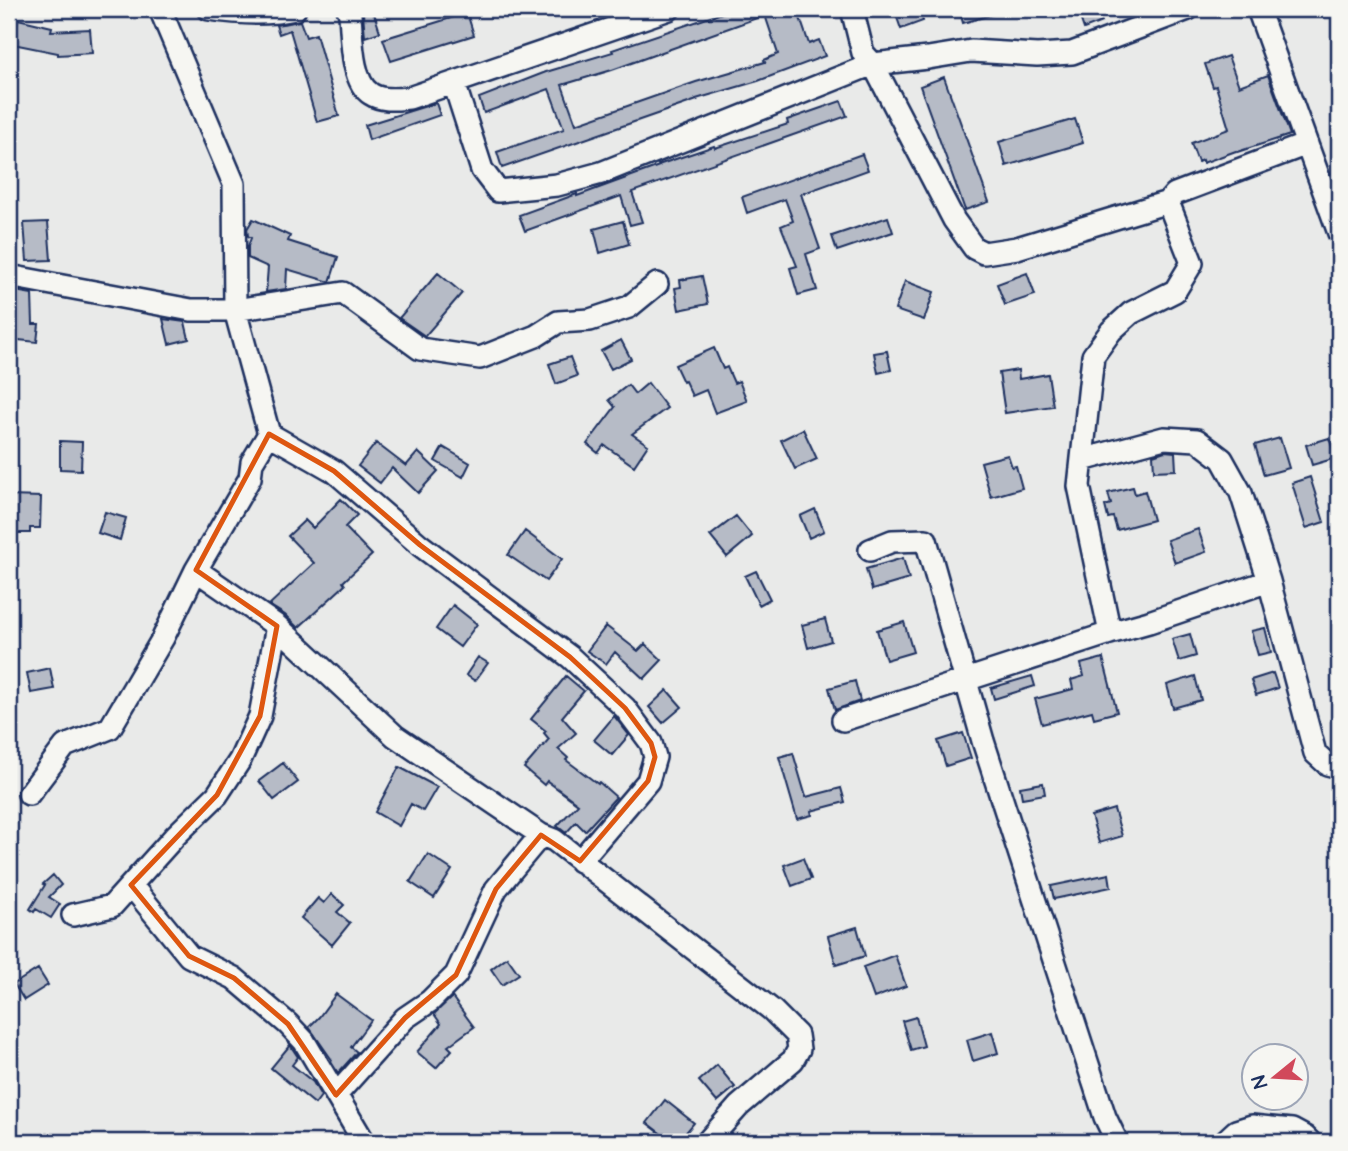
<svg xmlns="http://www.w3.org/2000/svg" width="1348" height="1151" viewBox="0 0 1348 1151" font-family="'Architects Daughter',sans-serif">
	<rect width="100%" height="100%" fill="#e9eae9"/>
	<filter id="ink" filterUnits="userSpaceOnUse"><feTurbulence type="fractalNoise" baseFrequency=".0143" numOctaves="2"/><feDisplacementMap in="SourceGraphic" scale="14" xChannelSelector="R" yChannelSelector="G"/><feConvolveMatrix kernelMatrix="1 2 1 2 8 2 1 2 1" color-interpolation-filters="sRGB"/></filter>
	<g filter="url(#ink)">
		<path fill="#b6bbc6" stroke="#1b2f5e" stroke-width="2" fill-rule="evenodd" d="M734 9H797L809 44 819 40 825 56 758 81 696 99 697 100 502 168 497 152 564 129 549 89 484 113 479 98 546 72 613 52 612 50ZM765 15 778 54 764 60 765 62 696 82 576 124 562 85 612 70Z
			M894 9H919L923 21 901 29Z
			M959 9H1000L1001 12 963 23Z
			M1077 9H1125V10L1101 19 1102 22 1084 29Z
			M373 10 380 32 365 37 363 13Z
			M467 13 474 35 391 61 383 39Z
			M18 19 52 27 51 31 90 29 92 53 58 55V53L13 44Z
			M300 21 306 37 316 34 339 116 317 122 290 30 279 34 276 25Z
			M1228 56 1239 86 1268 75 1290 135 1237 152 1236 151 1203 163 1202 160 1198 162 1191 143 1229 129 1216 86 1213 87 1205 64Z
			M944 77 989 202 965 210 920 86Z
			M841 101 847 116 632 192 642 222 630 225 621 196 525 231 519 215 577 194V196L659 166 658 165 714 146 715 148 788 124 787 120Z
			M436 103 440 115 369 140 365 125Z
			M1075 119 1083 143 1006 166 999 142Z
			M862 154 868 170 801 194 820 249 806 254 817 290 798 295 790 268 797 266 781 226 793 221 785 199 747 213 742 197Z
			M888 217 893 232 837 251 832 236Z
			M253 219 290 236 288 241 338 257 330 282 287 269 286 289 266 292 268 267 248 258V246L251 238 248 236 247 229Z
			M623 221 629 244 600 253 594 229Z
			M48 222 51 260 27 261 24 223Z
			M438 273 462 293 425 336 399 318Z
			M1027 273 1035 295 1005 305 997 284Z
			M702 276 708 304 679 310 675 288 681 287 680 280Z
			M905 281 934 292 924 320 895 310Z
			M15 291 32 294 33 324H39L37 342 9 339V321L16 322Z
			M163 319 185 322 189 339 169 344Z
			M621 340 631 359 611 369 601 351Z
			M714 348 723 369 727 367 734 383 739 381 747 401 715 413 706 390 692 396 685 381 683 382 675 365Z
			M887 351 891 370 878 373 874 353Z
			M570 357 577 376 556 384 549 364Z
			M1018 370 1019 379 1048 374 1053 406 1005 413 999 373Z
			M648 383 667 408 632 434 648 445 634 466 604 445 598 453 587 444 615 407 609 400 628 385 635 394Z
			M803 429 817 459 795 469 781 440Z
			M1280 438 1289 468 1264 475 1255 445Z
			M1329 438 1336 458 1312 465 1306 445Z
			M60 441 82 442 81 470 60 469Z
			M376 443 406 466 418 452 438 471 418 493 392 468 380 483 358 466Z
			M443 447 470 463 463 477 435 461Z
			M1165 451 1175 452 1176 470 1154 471 1153 455Z
			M1008 455 1012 467 1016 466 1022 488 991 497 981 462Z
			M1310 477 1324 522 1306 528 1292 483Z
			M1133 487 1135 494 1145 491 1153 520 1117 530 1113 517 1108 518 1105 506 1111 504 1108 493Z
			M9 496 41 497 40 528H30V533H14V527H9Z
			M341 499 357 515 345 527 372 555 343 582 345 585 298 628 285 615 269 605 314 563 288 536 305 520 313 528Z
			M815 509 824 531 809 538 800 516Z
			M105 512 126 518 120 540 98 533Z
			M736 516 752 536 727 557 710 536Z
			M1198 529 1206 552 1175 563 1167 540Z
			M525 531 562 559 546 581 508 555Z
			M903 558 909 579 872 590 866 569Z
			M756 571 770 599 759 605 745 576Z
			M453 605 477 624 460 647 436 629Z
			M825 619 831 641 808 648 802 625Z
			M904 622 913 652 886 660 877 630Z
			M606 626 638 651 645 644 662 660 644 679 615 652 606 664 587 651Z
			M1265 628 1271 652 1258 655 1251 631Z
			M1190 634 1196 656 1179 661 1172 639Z
			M478 657 488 663 475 681 466 675Z
			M1103 658 1117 712 1094 718 1092 711 1042 724 1035 699 1073 689 1071 680 1084 676 1081 664Z
			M50 668 54 689 31 693 27 673Z
			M1273 673 1278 688 1256 695 1251 680Z
			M566 676 584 691 562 717 576 733 558 749 568 758 566 760 598 784 599 782 616 797 585 831 576 822 566 833 557 826 578 804 547 781 544 785 524 768 549 739 544 733 546 731 531 719Z
			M1032 676 1035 686 994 699 991 688Z
			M1195 676 1201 700 1173 708 1167 685Z
			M855 681 860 701 835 710 829 688Z
			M667 690 682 707 663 723 649 707Z
			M614 716 629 735 612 755 594 740Z
			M963 733 971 758 946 766 938 741Z
			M793 753 806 797 841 788 845 802 811 811 812 815 797 819 779 757Z
			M283 763 298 782 274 800 259 781Z
			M399 767 437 787 423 811 411 804 399 826 375 812Z
			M1043 783 1045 794 1022 798 1020 787Z
			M1114 809 1122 836 1099 843 1091 816Z
			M428 854 452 870 434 898 410 882Z
			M803 858 811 879 792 886 784 865Z
			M1109 874 1111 887 1054 899 1051 886Z
			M53 875 61 885 49 897 60 904 51 918 36 909 34 912 30 909 45 885 43 884Z
			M332 894 344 905 337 912 350 923 332 945 301 918 318 898 324 903Z
			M857 927 865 956 836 965 828 936Z
			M895 955 906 986 874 998 863 967Z
			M507 957 519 974 502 985 491 969Z
			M38 969 48 985 24 1000 14 984Z
			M336 994 371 1020 351 1047 357 1052 338 1073 331 1062 332 1060 309 1027 319 1017Z
			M452 997 474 1027 448 1046 452 1050 436 1068 417 1052 441 1024 434 1014Z
			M916 1017 924 1046 911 1050 902 1021Z
			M992 1032 998 1053 973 1061 967 1040Z
			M290 1045 298 1057 292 1065 313 1082 321 1096 315 1104 271 1068Z
			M717 1065 735 1087 717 1102 699 1081Z
			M665 1100 694 1123 678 1142H672L647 1123Z"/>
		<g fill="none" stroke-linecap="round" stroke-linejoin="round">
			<defs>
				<path id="minor" d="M160 9 234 184 235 310 269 434 334 471 420 545 570 657 625 708 651 743 655 757 648 781 580 861
					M209 9C235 13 269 15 295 9
					M348 9 350 15C352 36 351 82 371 94 381 101 397 99 409 98L669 9
					M852 9 863 53 873 64 928 58 971 51 1037 55 1072 53 1188 9
					M1258 9 1339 233
					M454 83 482 170 498 191 557 185 601 173 873 64 954 220 974 248 984 253 1017 248 1168 202 1175 194 1307 144
					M1168 202 1192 263 1175 291 1131 313 1111 331 1093 356 1079 486 1110 633 1149 622 1269 581
					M9 276 191 310H235L343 293 420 349 480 358 536 336 558 322 590 320 629 307 657 284
					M1082 460 1164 438 1197 440 1222 459 1241 493 1269 581 1315 753 1327 764 1339 767
					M870 550 892 541 926 540 983 741 1105 1117 1117 1142
					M196 570 277 626 395 736 541 835 554 840 772 1010 797 1035 799 1049 793 1060 739 1106 707 1142
					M843 720 1110 633
					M29 794 65 746 110 728 163 638 196 570 250 478 252 462 269 434
					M131 885 189 956 234 978 288 1024 304 1041 364 1142
					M73 915 112 906 176 835 217 795 240 760 260 716 277 626
					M336 1095 405 1018 430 1001 456 975 496 889 541 835
					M1224 1142 1236 1131 1252 1126 1292 1130 1305 1137 1310 1142"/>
			</defs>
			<use href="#minor" stroke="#1b2f5e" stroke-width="26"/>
			<use href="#minor" stroke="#f6f6f2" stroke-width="21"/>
		</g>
	</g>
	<path fill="none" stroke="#de5710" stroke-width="5" stroke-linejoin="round" d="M269 434 334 471 420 545 570 657 625 708 651 743 655 757 648 781 580 861 541 835 496 889 456 975 405 1018 336 1095 288 1024 234 978 189 956 131 885 217 795 260 716 277 626 196 570Z"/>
	<rect width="1348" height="1151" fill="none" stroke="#f6f6f2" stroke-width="35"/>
	<rect x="18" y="18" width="1313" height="1116" fill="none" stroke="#1b2f5e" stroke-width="2.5" filter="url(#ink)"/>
	<g transform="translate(1275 1077) rotate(252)"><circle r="33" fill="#f6f6f2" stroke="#9ea6b7" stroke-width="2"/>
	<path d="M0-5L12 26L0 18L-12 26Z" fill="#d1495b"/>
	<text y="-10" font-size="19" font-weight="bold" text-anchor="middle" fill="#1b2f5e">N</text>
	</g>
</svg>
